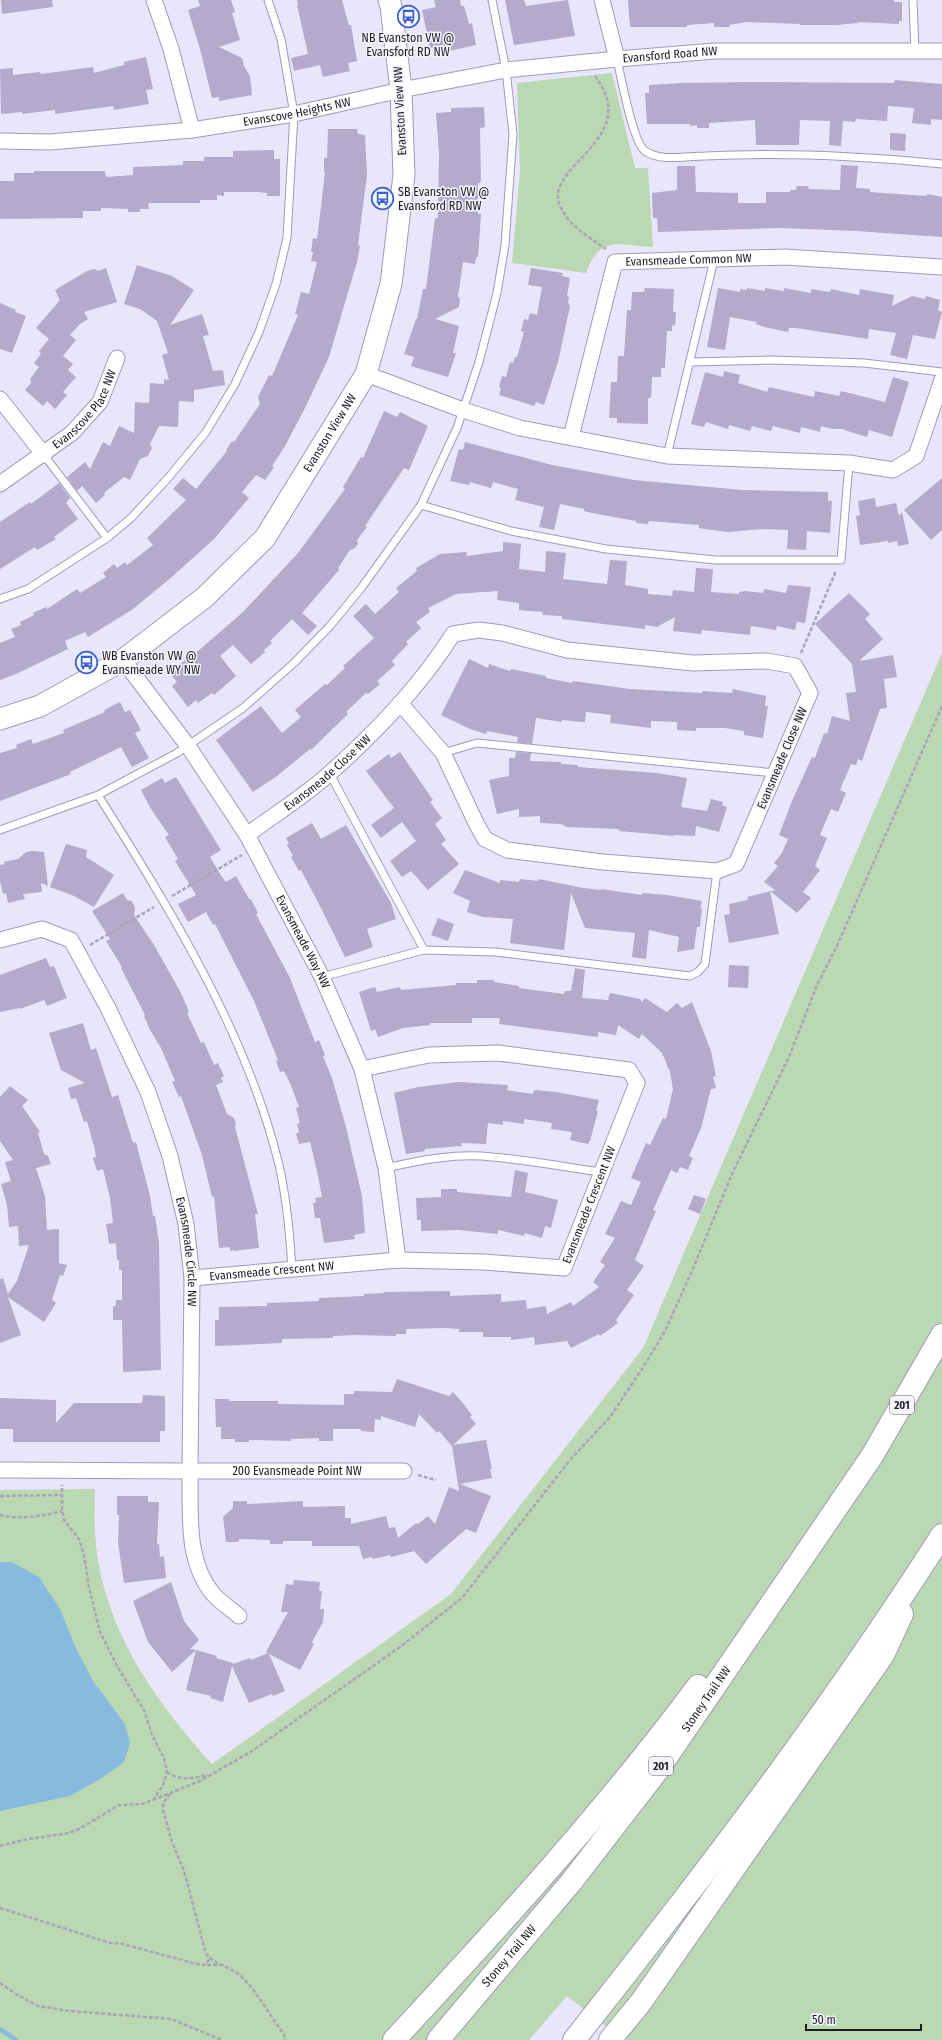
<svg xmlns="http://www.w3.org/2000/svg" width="942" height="2040" viewBox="0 0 942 2040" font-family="'Fira Sans Condensed',sans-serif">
	<rect width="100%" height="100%" fill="#e9e5fa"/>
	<path fill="#bad9b2" d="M612 73 635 168H648L653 247C622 246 600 233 586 273L512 263 520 171 517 83Z
		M942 653V2040H624L567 1996 529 2040H0V1490L95 1489C94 1514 94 1540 99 1565 112 1641 161 1708 212 1764L451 1594 643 1348Z"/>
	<path fill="#86bbdf" d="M0 1562H12L39 1577 60 1609 75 1646 93 1681 125 1724 130 1743 124 1762 102 1778 70 1796 0 1811Z"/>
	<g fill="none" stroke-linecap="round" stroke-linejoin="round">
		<path stroke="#86bbdf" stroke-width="4.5" d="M0 2029 16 2040"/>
	</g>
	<path fill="#b3aacc" d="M1 0H52L53 7 2 14Z
		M198 0H231L235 12 232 13 240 40 219 47 242 58 244 66 250 76 252 95 219 101V97L212 98 200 49 188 10 200 6Z
		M297 0H342L348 22 349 25H351L357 61 348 63 350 71 323 77 320 65 294 71 291 58 308 54 297 5H298Z
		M434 0H460L461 6H464L469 24 472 23 476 45 445 52 443 45 430 48 422 10 436 7Z
		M505 0H524L526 6 568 0 575 36 514 45Z
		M628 0H894V2H902V21H899V24L858 22V23L837 25H800V24L747 22 729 25 730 27H714V23L687 25V27H630Z
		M146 57 153 89 146 90 149 104 114 110 113 106 55 114V110L22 114V112L1 114 0 69 13 68V75L40 72 41 74 93 67 94 73 124 65V62Z
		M895 80 942 84V120L931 119V125L912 123 914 108 888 106 887 121 856 119 855 122 843 121 841 146 829 145 830 121 800 120 799 145H756L755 120 709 123V128H697V125L690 126V124H647L645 93H649V85L682 83 752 82 894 83Z
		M484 107 485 127 480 128 481 180 480 183H478V214H481L478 257H476L475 264 463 262 458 296 460 299 459 307 435 319 459 326 453 353H456L448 377 411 366 414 357 404 354 416 319H417L423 289H426L435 218H438L439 152 436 113 451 112V108Z
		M328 129H357L358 134 365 135 367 175 358 245 360 246 357 262 329 357 304 410 285 446 272 466 274 467 265 480 256 475 242 492 249 498 214 539 173 576 133 609 88 637 85 632 65 641 68 649 16 674 0 680V643L15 637 11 629 21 625 20 622 34 615 33 613 46 607 47 609 77 589 80 593 106 577 103 573 114 564 117 568 125 562 127 565 153 545 147 538 186 500 173 489 183 478 196 489 227 451 226 450 232 441 234 442 260 404 258 397 269 375 272 376 298 315 295 314 301 292 309 294 317 262 311 261 313 252H311L313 238 317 239 321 207 325 172H324V158H327Z
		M890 133 906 134 905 151 890 150Z
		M274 150V159H280V196H267V193L257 192H224V196L217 195V200H200V203H148L149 209H140V212H128V209L101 208V211H83V218L0 219V181H14V173H34V171H105L106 177 133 175V167L183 165V161H204V157H233V151Z
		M841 165 858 166 856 188 870 189V192L927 196V194L942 197V237L856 231 780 228 658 232 657 218H653L652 193 677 190V166H695L696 192 738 193V203H766V192H790V190H796L797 186H809L808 189 840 190Z
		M137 265 172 276 194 290 170 325 202 314 209 335 203 336 213 371 223 370 225 385 194 390V402L179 401 178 427 159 426 150 444 152 448 148 456 140 459 130 480 124 477 105 492 104 496 96 503 82 486 77 491 67 477 85 462 90 469 103 442 110 446 119 426 134 433 135 402 149 403 150 383 164 384V379L169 380 162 355 168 353 157 321 140 309 124 304Z
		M106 268 117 302 84 312 88 319 80 324 70 335 76 340 63 356 73 364 68 370 76 377 63 392 67 395 55 409 47 401 43 406 25 390 31 383 30 379 39 367 34 363 41 354 39 351 49 339 36 328 60 300 55 290 87 271 94 269 98 271Z
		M531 268 563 273 562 276 570 278 567 296 569 297 568 303 570 306 558 362 544 405 536 402 534 406 499 395 501 388 499 387 502 376 506 377 510 362 513 363 515 357H517L524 332 521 331 524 319 528 320 530 313 537 315 542 287 528 285Z
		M645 288 674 289 673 312H676L675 326 672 325V331H667L665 368H661V377H652L651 398H648V424L617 423V418H609L611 382H617L618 356H624L627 310H631L632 292H644Z
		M718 288 740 292V289L747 290V288L765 291V288L784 291V288L811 293V289L830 292 831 289 859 295 860 289 894 295 892 306 912 296 925 299 926 296 940 300 938 310 942 312 935 339 913 335 907 359 890 355 896 333 869 329 868 339 796 328H789L788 332 764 327 756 324 757 322 730 317 725 350 707 347Z
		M0 303 16 310 15 312 26 316 12 353 0 349Z
		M724 371 740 375 738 383 767 392 769 387 814 397 815 391 839 396 841 391 885 402 893 377 909 382 892 437 869 430 867 437 844 430V429H833L821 426 820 432 801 427 800 433 773 426 771 431 752 426 750 431 729 425 728 429 706 422 704 427 691 424 705 372 723 377Z
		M384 411 397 417 400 412 428 426 409 470 404 468 365 526 367 527 357 540 358 544 354 549 350 550 338 568 339 570 302 613 317 626 308 635 292 619 270 641 272 643 264 650 265 652 251 664 233 645 220 656 236 676 214 695 212 693 198 703 196 700 188 707 172 686 177 682 169 672 198 651 242 613 298 553 345 489 343 487 361 457 363 458Z
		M465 442 552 465 634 480 742 490 828 492V501H832L830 533 807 531 806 550 787 549 788 530 763 529 728 532 704 529 699 528V525L649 521 648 524 636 523V521L592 513 584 511V509L560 504 554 530 539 527 544 507 515 500 518 489 493 482 491 488 470 482 469 485 450 481 459 449 463 450Z
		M942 478V530L931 540 904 510Z
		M59 483 70 498 66 503 78 519 54 537 56 539 37 550 35 547 0 569V522L30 502 31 504Z
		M875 498 876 507 896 503 899 516 902 512 909 544 898 546 897 541 888 543V541L860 545 856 516 860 515 858 501Z
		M503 542 521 544 519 569 545 572 546 551 566 553 563 579 607 584 610 560 627 561 625 585 648 589V594L672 596 673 590 694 592 696 568 713 569 711 592 739 594V592L745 591 763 593 764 589 786 593 788 585 811 587 805 623 797 622 795 630 777 626 776 630 751 626 750 635 702 630 701 634 673 631 675 617 657 627 645 625V629L562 619V616L542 615 543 612 519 610V603L497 600 498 591 456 594 428 608 430 612 416 622 421 628 406 642 408 644 392 661 395 665 377 681 380 684 368 694 366 693 346 712 348 714 311 750 310 749 277 776 253 792 216 740 261 706 282 733 301 717 295 710 325 684 327 685 345 668 343 666 374 638 353 616 366 604 375 614 399 592 396 588 417 571 416 568 440 554 466 552 467 556 503 551Z
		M849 593 870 614 865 619 883 639 859 661 893 655 897 677 884 679 887 708 880 709 862 761 858 759 856 765 851 764 840 790 846 793 838 812 831 809 820 835 827 838 815 866 820 870 803 892 811 898 797 913 770 891 779 934 729 943 724 915 730 914 729 904 748 900 747 897 775 890 764 882 778 866 774 863 782 853 788 839 779 835 792 801 812 757 815 758 824 733 827 734 832 716 850 721 846 693 856 692 852 664 815 624Z
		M469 659 488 668 489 664 510 671 511 669 546 676V678L572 683 573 681 630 689 702 693V691L732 693 733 689 766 696 765 706H768L763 738 744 735V731L725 728H696V731L677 730V722L651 721V728L610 723 611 715 586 712 585 722H582L562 720V722L536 718 532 744 517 742 518 737 487 731 486 734 470 729 441 715Z
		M120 702 125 712 130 710 141 730 135 733 149 758 132 767 121 747 70 772 71 774 0 801V753L17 748 16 745 31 739 33 744 64 733 63 730 105 712 104 710Z
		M400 752 433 800 430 802 442 818 435 824 446 840 441 844 459 864 428 890 411 871 402 877 390 861 416 841 402 822 381 838 371 825 394 808 366 771 389 754 391 758Z
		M516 752 531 753 530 761 561 762V764L578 765V767L657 773 687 778 681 807 707 811 711 799 723 802 722 805 727 807 719 832 696 826 695 836 674 835V836L619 831V829L567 827 561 824 540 823V816L519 817V809L497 814 489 780 509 776V758H515Z
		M176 777 221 850 210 857 222 877 226 882 236 876 249 899H251L258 913 256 914 290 978 315 1042 319 1040 325 1055 323 1056 332 1078 346 1127 362 1196 365 1233 354 1235 355 1239 324 1243 320 1218H315L313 1203H316L315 1198 322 1197 317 1171 310 1142 299 1144 296 1134 299 1132 297 1124 300 1123 296 1108 299 1107 290 1083 284 1071 280 1072 276 1061 278 1060 254 1001 215 924 213 925 206 912 188 922 178 904 196 895 175 861 178 859 165 837 169 835 151 809 141 790 162 778 165 783Z
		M312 823 321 839 346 825 391 903 396 919 367 929 373 947 345 957 321 908 301 870 299 871 291 857 293 856 287 845 289 844 286 838Z
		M66 844 87 850 86 857 114 875 94 907 74 896 50 887Z
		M32 851 44 852 48 886 41 883 42 892 23 894 25 899 8 903 6 893 3 894 0 881V865L5 864 4 862 18 859 26 852Z
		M465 870 500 883V880L519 882 520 879 538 881 539 879 583 888 601 890V889L642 895V893L667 895 702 901 700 909 702 908 700 927H697L694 949 677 952 679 937 649 930 646 959 632 957 635 933 585 928 571 893 564 950 510 943 513 919 483 917 467 912 470 901 453 893Z
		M123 893 127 900 132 901 135 908 134 915 154 945 181 993 189 1012 187 1013 201 1043 204 1042 214 1065 218 1063 224 1076 221 1078 223 1082 216 1085 227 1114 234 1118 236 1124 235 1127 258 1214H255L259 1248 234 1251V1250L230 1251V1247L219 1248 214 1196 212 1197 202 1155 181 1096 179 1097 172 1082 175 1081 161 1048 150 1030 144 1016 145 1015 121 968 122 967 106 941 110 939 92 911Z
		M438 918 454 924 448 941 431 935Z
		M46 958 50 967 54 966 67 998 47 1006 44 1000 20 1009V1008L0 1012V975Z
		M729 965 749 966 748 988 728 987Z
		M575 968 585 970 582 998 608 1000 610 993 640 999 642 1002 645 998 667 1012 677 1003 682 1008 692 1002 711 1051 716 1076 713 1077 716 1088 711 1089 701 1128 689 1156 693 1158 688 1170 680 1167 677 1173 671 1170 653 1210 656 1211 635 1260 644 1266 627 1290 634 1295 616 1320 618 1323 600 1336 599 1334 571 1348 567 1341 535 1345 534 1337 511 1340V1337H483V1332H459V1329L444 1328 406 1329V1334H396V1336L356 1335 333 1336V1338L282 1339V1343L215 1346V1320H219V1307L267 1306V1303L319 1301V1298L364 1296V1294L384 1293V1292L450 1291V1296L501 1294V1302L526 1300 527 1309 546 1306 547 1314 571 1302 573 1306 599 1287 593 1282 605 1265 600 1262 615 1238 605 1234 621 1201 631 1205 641 1182 631 1178 646 1143 650 1145 663 1118 666 1119 673 1089 670 1072 662 1053 642 1034 639 1039 618 1025 616 1035 598 1032V1037L499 1024 500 1018H472V1023H430V1025L403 1028 378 1037 375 1029 371 1031 359 992 375 987 377 992 400 987 401 990 456 985V983H477V980H494V982L519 986V988L564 994 565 991H571Z
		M83 1023 91 1050 96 1048 112 1097 118 1095 133 1143 136 1142 150 1196 153 1216H155L159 1243 161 1370 123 1372 122 1320H113V1306H116V1300H122V1270H119V1260H117L116 1243 109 1244 106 1224 113 1223 110 1198 103 1169 97 1171 93 1158 96 1157 95 1150 87 1121 84 1122 76 1098 71 1099 68 1088 85 1083 61 1070 49 1033Z
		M458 1082 508 1085 507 1090 533 1094 534 1090 556 1092 599 1100 596 1111H598L590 1141 588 1144 570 1140 572 1132 551 1129 552 1123 524 1119V1124L503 1121V1125L488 1123 486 1144 461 1143 462 1146 424 1149 425 1151 406 1154 394 1093 418 1087Z
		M10 1086 28 1100 22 1106 40 1132 38 1133 44 1154 48 1156 51 1164 36 1168 45 1196 47 1230 59 1229V1263L67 1265 63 1276 60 1275 52 1300 56 1303 44 1322 8 1297 21 1335 0 1343V1279L3 1278 8 1294 17 1281 29 1245 19 1246 18 1226 9 1227 7 1205 1 1184 11 1181 5 1162 13 1160 0 1141V1097Z
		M515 1170 528 1173 525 1192 558 1200 551 1228 545 1226 542 1238 525 1233 524 1236 498 1230V1234L459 1230 421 1231V1220H417L416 1198 441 1197V1189H457V1192L511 1197Z
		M694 1195 706 1199 700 1214 688 1209Z
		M397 1379 449 1396 453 1392 462 1402 472 1415 470 1417 476 1424 453 1445 486 1440 492 1469H490L492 1478 460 1484 491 1496 476 1533 466 1529 426 1564 414 1551 391 1557 390 1555 373 1559 372 1557 363 1559 359 1546H312V1541H283V1544H270V1540L239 1539V1542H226L223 1517 233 1508V1501H247V1504L303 1501V1507L345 1506V1518H351V1524L386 1516 389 1528 395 1527 398 1538 416 1523 418 1524 428 1516 435 1524 449 1487 459 1491 452 1446 439 1431 437 1433 419 1414 415 1427 381 1416V1420L375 1419 374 1432 361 1431V1429H333V1441H319V1438L291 1439V1441L249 1440V1442H235V1439H221V1427H216L215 1399H229V1401H278V1404L344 1405V1394H354V1391L392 1392Z
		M143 1395 165 1396V1431H160V1442H13V1429H0V1398L56 1400V1423L74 1403H142Z
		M117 1496H148V1502H159L157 1544H159L160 1557 164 1556 166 1578 124 1583 118 1543 119 1515H117Z
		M294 1580 320 1582 319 1591H322L320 1609H324L323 1622 312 1642 314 1644 300 1670 269 1654 285 1691 273 1696 272 1694 249 1703 232 1666 223 1702 210 1698 211 1696 186 1690 196 1650 217 1656 216 1658 233 1663V1664L250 1658 251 1660 268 1653 266 1652 288 1612H281L286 1584 293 1585Z
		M171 1582 184 1621 199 1640 190 1649 196 1650 172 1672 148 1642 133 1601Z"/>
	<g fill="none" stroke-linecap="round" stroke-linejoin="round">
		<defs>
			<path id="lane" d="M913 0 915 51
				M617 59C621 77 633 143 645 151 661 162 687 156 705 156 784 152 863 156 942 164
				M691 362 771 360 864 363 942 372
				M44 455 107 538
				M667 456 714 260
				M421 505 511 531 606 549 716 560H841L849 463
				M0 599 28 589 107 538 131 518 169 477 206 432 235 384 259 332 276 284 287 238 294 114 281 39 268 0
				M443 753 477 743 775 773
				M330 774 424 950
				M98 795C170 909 247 1033 279 1165 287 1200 290 1234 292 1270
				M0 830 98 795 177 753 243 708 294 663 330 626 362 587 421 505 457 428 479 362 497 293 505 245 513 134 506 70 492 0
				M322 977 424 950 496 952 690 976 698 972 705 964 717 871
				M386 1168C421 1160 456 1153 492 1157 528 1160 565 1167 601 1172"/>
			<g id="street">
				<path d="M154 0 171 49 192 130"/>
				<path d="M602 0 617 59"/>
				<path id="s1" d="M0 141 50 142 192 130 294 114 401 90 506 70 617 59 715 51H942"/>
				<path d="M366 374 463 410 520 428 667 456 849 463 893 470 916 456 942 380"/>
				<path d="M0 399 44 455"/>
				<path id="s2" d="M571 437 615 262 785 257 942 267"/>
				<path id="s3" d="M0 484 72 433 100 402 117 358"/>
				<path id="s4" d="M123 660 188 746 247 835 322 977 362 1069 386 1168 398 1260"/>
				<path id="s5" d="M247 835C275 814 305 796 330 773 375 733 421 685 453 634L479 630 502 633 567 650 693 663 767 661 795 666 810 693 736 864 717 871 603 862 507 850 485 839 477 825 443 753 400 703"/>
				<path id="s6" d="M0 940 42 929 71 940 108 1008 148 1092 170 1156 186 1224 192 1278 190 1471 0 1470"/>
				<path id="s7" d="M192 1278 398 1260 483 1262 564 1268 637 1083 629 1070 498 1053 429 1055 362 1069"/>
				<path id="s8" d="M239 1616C231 1609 220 1602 213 1594 185 1560 191 1512 190 1471H404"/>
			</g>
			<g id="secondary">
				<path id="s9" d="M0 719 40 706 123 660 205 597 265 538 366 374 391 284 404 175 401 90 391 6 389 0"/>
			</g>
			<g id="highway">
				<path d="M394 2040C500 1926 605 1811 698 1686"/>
				<path id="s10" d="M438 2040 572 1881 657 1771 872 1456 942 1335"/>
				<path d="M574 2040C703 1877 830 1711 942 1535"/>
				<path d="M610 2040 641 2002 883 1655 902 1614"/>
			</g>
		</defs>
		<use href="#lane" stroke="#a199ba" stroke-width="9"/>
		<use href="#street" stroke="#a199ba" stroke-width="17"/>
		<use href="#secondary" stroke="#a199ba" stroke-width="23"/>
		<use href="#highway" stroke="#a199ba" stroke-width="24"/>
		<path stroke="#a9a5b7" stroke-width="2.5" stroke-dasharray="4 2" stroke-linecap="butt" d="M595 76C644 139 542 166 560 206 569 226 589 237 606 249
			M801 653 836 571
			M172 896 242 855
			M90 945 154 907
			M418 1475 436 1480
			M0 1496 61 1495
			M0 1515C20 1520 43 1516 62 1511
			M167 1772C181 1782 193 1778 208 1775
			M170 1794 163 1803V1810L172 1842 184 1871 206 1954C216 1965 232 1967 243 1978 257 1992 271 2017 284 2034L285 2040
			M153 1800 200 1781 252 1751 400 1647 462 1598 570 1460 610 1417 644 1366 665 1331 692 1271 732 1174 789 1057 817 985 837 946 942 706
			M0 1846 23 1840 69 1833 81 1828 119 1805 142 1804 153 1800 163 1785 167 1772 164 1758 152 1735 144 1710 117 1666 100 1632 89 1587 84 1555 79 1539 64 1520 62 1508V1485
			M0 1908 110 1943 123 1944 193 1963 204 1965 210 1959
			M207 1965H222
			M0 1983 16 1994 38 2006 70 2011 171 2019 222 2040"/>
		<use href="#lane" stroke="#fff" stroke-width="7"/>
		<use href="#street" stroke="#fff" stroke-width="15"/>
		<use href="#secondary" stroke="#fff" stroke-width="21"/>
		<use href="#highway" stroke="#fff" stroke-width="22"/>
	</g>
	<defs>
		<symbol id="bus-ring" viewBox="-11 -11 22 22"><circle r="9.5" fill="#f6f4fb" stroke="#3860d1" stroke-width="1.5"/><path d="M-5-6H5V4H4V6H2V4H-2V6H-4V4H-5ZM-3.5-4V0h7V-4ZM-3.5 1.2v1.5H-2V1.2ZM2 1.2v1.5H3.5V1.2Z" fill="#3860d1"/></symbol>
	</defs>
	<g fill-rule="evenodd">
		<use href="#bus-ring" x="396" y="4" width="25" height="25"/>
		<use href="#bus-ring" x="370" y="186" width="25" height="25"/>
		<use href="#bus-ring" x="74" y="650" width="25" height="25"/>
	</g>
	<g text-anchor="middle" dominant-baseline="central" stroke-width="3" stroke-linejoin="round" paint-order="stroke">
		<g fill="#f6f4fb" stroke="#5f5c67" stroke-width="1">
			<rect x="890" y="1396" width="24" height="18" rx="3"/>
			<rect x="649" y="1757" width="24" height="18" rx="3"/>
		</g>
		<g font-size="11" font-weight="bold" fill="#1e1b27">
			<text x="902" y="1405">201</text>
			<text x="661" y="1766">201</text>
		</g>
		<g font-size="12" fill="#1e1b27" stroke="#f6f4fb" text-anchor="start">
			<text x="408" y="38" text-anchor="middle">NB Evanston VW @<tspan x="408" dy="14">Evansford RD NW</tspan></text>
			<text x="398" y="192">SB Evanston VW @<tspan x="398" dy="14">Evansford RD NW</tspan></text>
			<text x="102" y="656">WB Evanston VW @<tspan x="102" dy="14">Evansmeade WY NW</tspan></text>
		</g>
		<g font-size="12" fill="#1e1b27" stroke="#f6f4fb">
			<text stroke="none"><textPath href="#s1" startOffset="677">Evansford Road NW</textPath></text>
			<text stroke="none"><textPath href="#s1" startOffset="299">Evanscove Heights NW</textPath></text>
			<text transform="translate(400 111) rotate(-93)">Evanston View NW</text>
			<text stroke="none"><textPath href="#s2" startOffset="254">Evansmeade Common NW</textPath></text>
			<text stroke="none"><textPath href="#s3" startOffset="115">Evanscove Place NW</textPath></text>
			<text stroke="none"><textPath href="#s9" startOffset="448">Evanston View NW</textPath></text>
			<text transform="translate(782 758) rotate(-67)">Evansmeade Close NW</text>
			<text stroke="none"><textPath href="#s5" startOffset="102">Evansmeade Close NW</textPath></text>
			<text stroke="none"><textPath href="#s4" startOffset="335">Evansmeade Way NW</textPath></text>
			<text stroke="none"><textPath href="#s7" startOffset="441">Evansmeade Crescent NW</textPath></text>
			<text stroke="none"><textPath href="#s6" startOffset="410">Evansmeade Circle NW</textPath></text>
			<text stroke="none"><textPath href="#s7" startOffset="80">Evansmeade Crescent NW</textPath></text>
			<text stroke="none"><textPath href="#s8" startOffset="269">200 Evansmeade Point NW</textPath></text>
			<text stroke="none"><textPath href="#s10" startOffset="434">Stoney Trail NW</textPath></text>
			<text stroke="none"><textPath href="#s10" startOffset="110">Stoney Trail NW</textPath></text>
		</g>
	</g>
	<path d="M806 2024v6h115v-6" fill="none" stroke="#1e1b27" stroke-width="2"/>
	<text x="812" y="2024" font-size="12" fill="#1e1b27" stroke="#f6f4fb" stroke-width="3" paint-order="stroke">50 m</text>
</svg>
